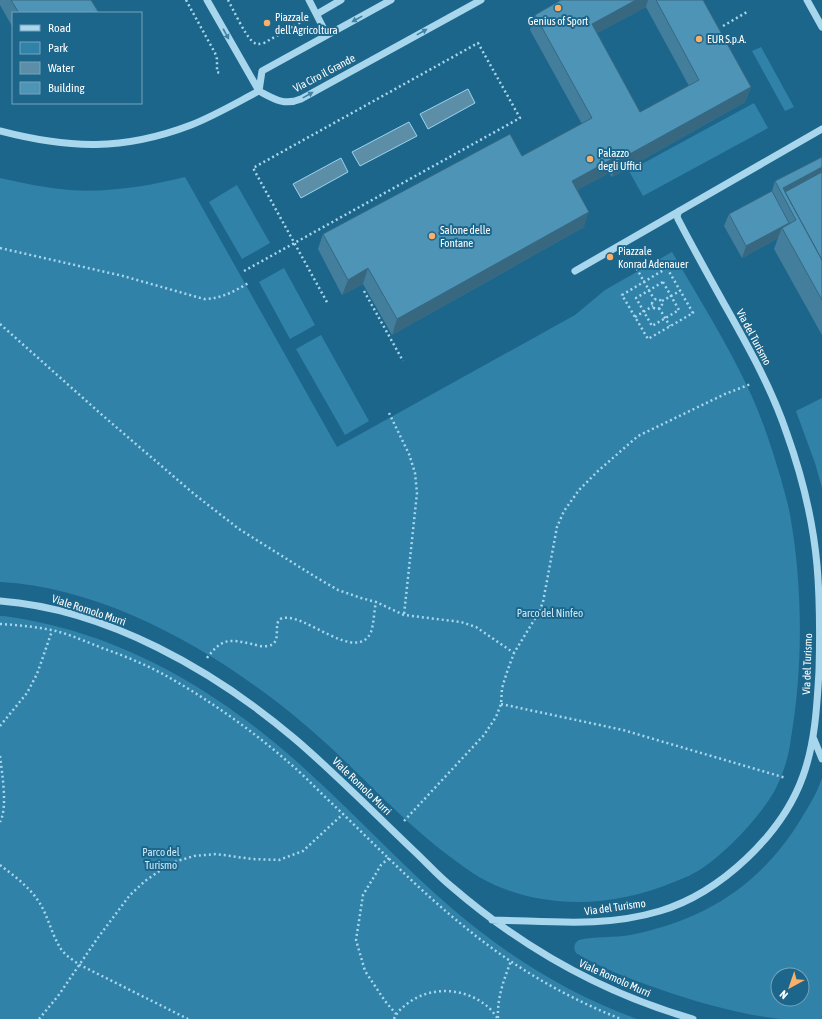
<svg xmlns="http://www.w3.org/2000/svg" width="822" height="1019" viewBox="0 0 822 1019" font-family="'Asap Condensed',sans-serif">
	<rect width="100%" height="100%" fill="#1d668b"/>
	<path fill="#3082a9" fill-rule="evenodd" d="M761 47 794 107 785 111 752 51Z
		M754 103 768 128 643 196 629 171Z
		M185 177 337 447 575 315 605 290 672 252C698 297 726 341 748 388 762 417 772 449 781 479 784 491 788 503 790 515 803 586 803 668 791 738 789 755 784 772 776 788 763 814 720 860 694 873 688 877 680 879 674 882 612 908 539 911 479 877 469 871 459 863 449 856 405 823 368 782 328 745 243 667 118 588 0 582V178C23 183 46 188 69 190 107 193 149 186 185 177Z
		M237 185 270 243 242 259 209 202Z
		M284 268 315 325 290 339 259 282Z
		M321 335 369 421 345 435 296 349Z
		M822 398V488L815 463 796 411Z
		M0 616C8 616 15 618 23 619 45 623 65 628 86 635 173 663 253 719 319 782 375 834 427 892 489 938 534 972 584 1000 637 1019H0Z
		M822 778V1019C808 1019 793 1019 780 1019 737 1014 696 1002 656 988 628 978 601 968 576 953 573 948 574 943 579 940 595 936 613 938 630 935 705 920 761 885 801 819 809 806 817 793 822 778ZM778 975H802V999H778Z"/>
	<path fill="#5c8fa7" stroke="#9bd5ee" d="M468 89 475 103 428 129 420 114Z
		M409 122 417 136 360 166 352 152Z
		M341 158 348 172 301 198 293 184Z"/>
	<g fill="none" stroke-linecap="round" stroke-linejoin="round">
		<path stroke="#a8d6ec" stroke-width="2.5" stroke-dasharray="2 3" stroke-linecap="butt" d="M186 0 215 53 217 59V72L220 73
			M228 0C233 9 245 35 252 41 256 45 259 44 264 43L301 22
			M723 26 747 12
			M0 248 123 276 204 299C221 299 235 291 250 282
			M634 264 654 299
			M667 268 693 313 648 339 622 295Z
			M244 271 520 118 478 43 253 168 328 304
			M663 282 679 310 652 326 636 298Z
			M364 291 403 361
			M652 304a5 5 0 1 1 10 0a5 5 0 1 1-10 0Z
			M662 301 680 291
			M659 308 670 326
			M635 317 653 306
			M0 324 101 414 194 494 239 529 314 576 338 590 361 598 376 602 404 615 461 622 476 627 514 653
			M389 413 409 454 415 473 417 493 404 615
			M0 624C19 625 38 627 56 631 71 635 87 642 102 648 122 655 142 663 161 673 205 697 249 728 287 761 299 771 311 783 323 795 370 839 415 887 466 928 512 966 565 997 621 1019
			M207 658C222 638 229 639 252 644 256 645 262 647 267 646 285 644 270 621 283 618 305 613 357 664 371 632 374 623 374 611 376 602
			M501 704 623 730 786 778
			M0 726 27 693 37 674 52 631
			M0 756C2 774 8 807 0 822
			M404 821 484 735 496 717 501 704 502 688 507 672 514 653 539 612 543 602 557 527 564 511 579 490 598 471 638 436 725 394 751 384
			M389 858 381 865 363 895 356 940 365 971 385 1001 396 1014
			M0 865C13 875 27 885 37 899 48 914 51 934 61 949 66 956 74 961 80 965L188 1019
			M498 1018C497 998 504 979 511 961
			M39 1019 58 996 97 939 130 895 145 881 171 863 194 856 216 854 252 859 279 860 303 851 343 814
			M394 1019C397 1011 404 1006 411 1001 432 987 462 988 483 1003 489 1007 494 1013 498 1019"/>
		<path stroke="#a8d6ec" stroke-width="7" d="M207 0 259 91
			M309 0 327 35
			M807 0 822 27
			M317 14 341 0
			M259 91C274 99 284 106 301 99L481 0
			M259 91 262 71 391 0
			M0 131C69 149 123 151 191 125 214 116 236 103 259 91
			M575 271 822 129
			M0 601C107 609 215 671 295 739 336 774 374 813 413 850 426 862 438 876 452 887 524 949 602 993 693 1019
			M813 737 822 759
			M492 920C551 921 603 928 660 911 720 893 782 835 803 776 815 743 817 706 819 671 820 636 820 600 817 565 813 521 802 476 787 434 771 386 746 343 722 300 707 273 692 246 678 219L677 216 679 211"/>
	</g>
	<path fill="#437f9d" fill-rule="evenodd" d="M0 0H91L99 13H13V28L0 5Z
		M561 0H703L751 87 745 102 612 177 609 173 577 190 584 227 392 335 363 284 342 295 318 249 323 234 522 156 582 124 530 30 535 15ZM646 7 689 86 640 112 597 33Z
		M822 157V335L774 249 778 238 742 258 724 226 729 214 772 191 775 181Z"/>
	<path fill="#376880" d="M636 0H648L646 7 586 39 592 24Z
		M751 87 745 102 612 177 617 161Z
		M614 158 609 173 567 196 572 181Z
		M822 167V185L787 203 783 188Z
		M589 212 584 227 392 335 397 319Z
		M789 223 785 234 782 228 778 238 742 258 746 246Z
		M368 268 363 284 342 295 348 280Z"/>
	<path fill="#4e94b7" stroke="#376880" d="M11 0H91L99 13H19Z
		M561 0H636L592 24 640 112 699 80 656 0H703L751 87 617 161 614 158 572 181 589 212 397 319 368 268 348 280 323 234 510 134 522 156 592 118 535 15Z
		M822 157V167L783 188 822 260V300L782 228 796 220 775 181Z
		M822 172V260L785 192Z
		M772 191 789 223 746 246 729 214Z"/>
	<defs><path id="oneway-solid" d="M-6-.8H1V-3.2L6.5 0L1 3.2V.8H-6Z"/></defs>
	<g fill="#4082a3">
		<use href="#oneway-solid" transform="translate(357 19) rotate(151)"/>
		<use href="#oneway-solid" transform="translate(422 32) rotate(-29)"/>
		<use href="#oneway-solid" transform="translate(226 34) rotate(61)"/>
		<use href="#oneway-solid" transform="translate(308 95) rotate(-29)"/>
	</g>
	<g fill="#fcaf66" stroke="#1d668b" stroke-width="1.5">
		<circle cx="558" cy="8" r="4"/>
		<circle cx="267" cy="23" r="4"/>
		<circle cx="699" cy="39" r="4"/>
		<circle cx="590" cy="159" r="4"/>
		<circle cx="432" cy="236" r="4"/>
		<circle cx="610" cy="257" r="4"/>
	</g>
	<g text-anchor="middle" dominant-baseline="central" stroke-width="4" stroke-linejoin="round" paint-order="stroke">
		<g font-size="11" fill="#fff" stroke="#1d668b" text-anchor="start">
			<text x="275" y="17">Piazzale<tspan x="275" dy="13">dell'Agricoltura</tspan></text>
			<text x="558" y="21" text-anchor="middle">Genius of Sport</text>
			<text x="707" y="39">EUR S.p.A.</text>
			<text x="598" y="153">Palazzo<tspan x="598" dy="13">degli Uffici</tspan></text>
			<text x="440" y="230">Salone delle<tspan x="440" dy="13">Fontane</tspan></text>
			<text x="618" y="251">Piazzale<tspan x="618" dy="13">Konrad Adenauer</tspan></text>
		</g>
		<g font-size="11" fill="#fff" stroke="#1d668b">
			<text transform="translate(324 73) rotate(-28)">Via Ciro il Grande</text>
			<text transform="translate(754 337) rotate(62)">Via del Turismo</text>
			<text transform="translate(89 610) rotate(18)">Viale Romolo Murri</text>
			<text transform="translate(807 664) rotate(-88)">Via del Turismo</text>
			<text transform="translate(362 786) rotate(44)">Viale Romolo Murri</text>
			<text transform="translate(615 907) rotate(-8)">Via del Turismo</text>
			<text transform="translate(615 978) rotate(24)">Viale Romolo Murri</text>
		</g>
		<g font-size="11" fill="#ceebf9" stroke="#1d668b">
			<text x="550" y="613">Parco del Ninfeo</text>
			<text x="161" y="852">Parco del<tspan x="161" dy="13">Turismo</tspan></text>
		</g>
	</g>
	<rect x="12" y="12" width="130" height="92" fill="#1d668b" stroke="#77a3b9"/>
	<rect x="20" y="25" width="20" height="6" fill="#a8d6ec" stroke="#77a3b9"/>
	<text x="48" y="32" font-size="12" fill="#ffffff">Road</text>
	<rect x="20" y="42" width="20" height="12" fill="#3082a9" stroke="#77a3b9"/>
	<text x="48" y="52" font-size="12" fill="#ffffff">Park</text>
	<rect x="20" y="62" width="20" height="12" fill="#5c8fa7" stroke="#77a3b9"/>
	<text x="48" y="72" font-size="12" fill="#ffffff">Water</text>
	<rect x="20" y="82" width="20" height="12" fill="#4e94b7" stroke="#77a3b9"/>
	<text x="48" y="92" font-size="12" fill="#ffffff">Building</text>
	<g transform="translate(790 987) rotate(220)"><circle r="19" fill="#1d668b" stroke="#77a3b9"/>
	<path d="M0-3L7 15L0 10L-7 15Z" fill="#fcaf66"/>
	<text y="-6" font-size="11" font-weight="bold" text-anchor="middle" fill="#ffffff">N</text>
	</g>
</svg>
